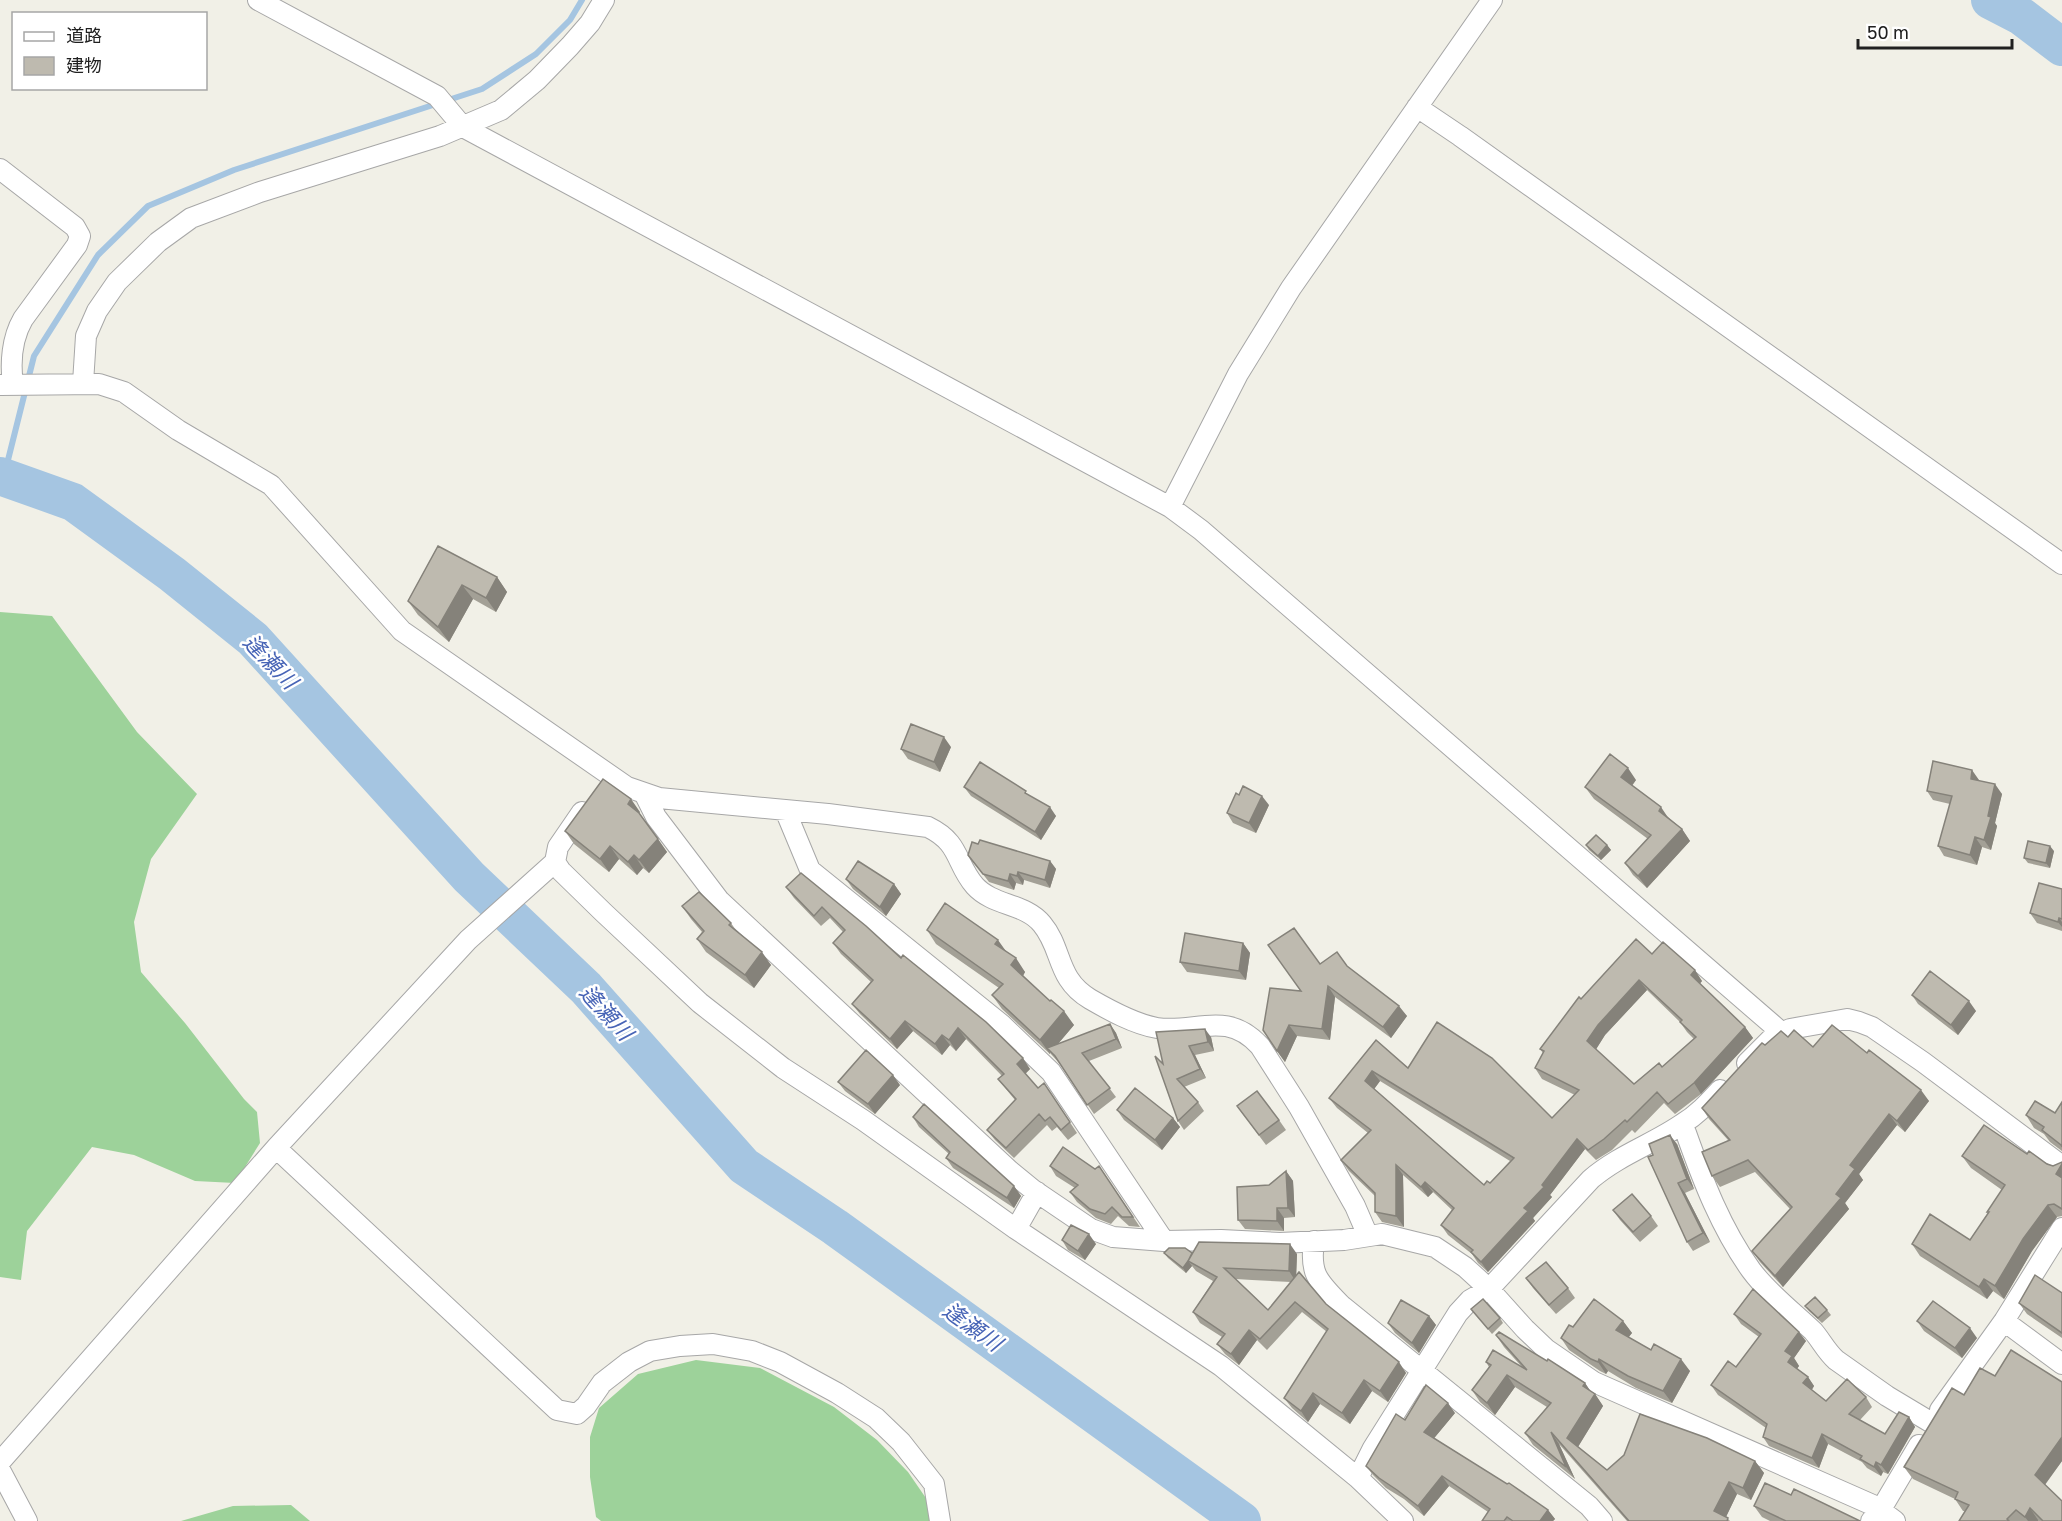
<svg xmlns="http://www.w3.org/2000/svg" width="2062" height="1521" viewBox="0 0 2062 1521" font-family="'Golos Text','Noto Sans JP',sans-serif">
	<rect width="100%" height="100%" fill="#f1f0e7"/>
	<path fill="#9dd29a" d="M0 612 52 616 137 732 197 794 151 859 134 922 141 972 185 1023 244 1099 257 1112 260 1143 235 1183 195 1181 134 1155 92 1147 27 1231 21 1280 0 1277Z
		M696 1360 760 1368 834 1407 877 1440 908 1472 930 1504 933 1521H601L596 1517 590 1477V1437L599 1408 638 1374Z
		M291 1505 310 1521H181L233 1506Z"/>
	<g fill="none" stroke-linecap="round" stroke-linejoin="round">
		<path stroke="#a5c5e1" stroke-width="6" d="M4 476 34 356 98 255 148 206 234 170 482 89 536 54 570 20 582 0"/>
		<path stroke="#a5c5e1" stroke-width="38" d="M1990 0 2021 16 2062 47
			M0 476 73 502 172 574 253 639 469 877 586 988 744 1166 835 1227 1242 1521"/>
		<defs>
			<path id="minor" d="M258 0 437 96 463 127 1170 507 1201 530 1781 1032
				M1417 107 1460 136 2062 564
				M0 169 75 227 80 236 77 245 23 319C12 338 10 363 13 385
				M83 383 86 336 97 311 117 282 158 242 191 218 260 192 440 136 501 110 537 80 570 46 590 23 604 0
				M0 385 99 384 124 392 178 430 271 485 402 631 627 787 659 798 828 814 928 827C961 843 955 863 975 886 993 906 1025 903 1042 924 1063 949 1056 979 1090 999 1109 1010 1134 1024 1157 1028 1195 1034 1226 1009 1260 1046L1299 1107 1355 1206 1368 1236
				M1170 507 1238 374 1291 288 1492 0
				M645 795 656 817 719 900 1010 1171 1032 1189 1091 1229 1113 1237 1164 1241 1221 1240 1280 1243 1344 1240 1382 1234 1435 1247 1465 1267 1489 1289 1525 1329 1546 1349 1594 1382 1875 1506 1895 1521
				M785 810 810 870 1001 1024 1051 1072 1164 1241
				M582 812 558 847 555 862 561 871 603 912 700 1003 783 1068 863 1120 1016 1229 1221 1366 1358 1478 1403 1521
				M1747 1063 1772 1038 1790 1029 1847 1019 1859 1022 1872 1027 1923 1062 2062 1166
				M1681 1125 1686 1133C1703 1181 1721 1228 1751 1270 1768 1293 1792 1311 1813 1331 1821 1340 1826 1351 1836 1360L1887 1396 1932 1423
				M276 1148 557 1410 577 1414 586 1406 602 1383 629 1362 650 1351 680 1346 713 1344 752 1351 780 1362 837 1393 876 1418 901 1442 934 1484 940 1521
				M1016 1229 1037 1192
				M1314 1241C1309 1275 1319 1282 1341 1305L1589 1506 1602 1521
				M2004 1321 2062 1364
				M1940 1410 2004 1321 2062 1228
				M0 1462 276 1148 468 940 555 862
				M0 1470 27 1521
				M1358 1478 1373 1448 1458 1313 1470 1300 1489 1289 1591 1179C1619 1155 1653 1144 1682 1124 1697 1115 1708 1103 1720 1090
				M1871 1521 1880 1511 1919 1445"/>
		</defs>
		<use href="#minor" stroke="#a7a7a7" stroke-width="22"/>
		<use href="#minor" stroke="#fff" stroke-width="20"/>
	</g>
	<path fill="#a3a096" fill-rule="evenodd" d="M438 546 497 577 507 592 496 612 473 599 449 642 418 615 408 601Z
		M951 747 940 772 908 759 901 749Z
		M1636 780 1632 786 1682 829 1690 841 1647 888 1633 875 1625 863 1648 839 1594 799 1585 787Z
		M1979 780V781L2002 794 1995 823 1997 826 1991 850 1982 847 1977 865 1944 856 1938 846 1950 804 1933 800 1927 791Z
		M964 787 1028 795 1056 816 1041 840 971 796Z
		M1269 805 1256 833 1233 823 1227 813Z
		M640 812 639 813 667 852 649 873 643 868 637 875 619 859 609 872 574 844 565 831Z
		M978 844 1050 861 1056 869 1050 888 1024 880 1023 885 1016 883 1014 890 989 882 968 855Z
		M1586 845H1607L1611 850 1601 860 1589 850Z
		M2054 851 2050 868 2028 863 2024 858Z
		M801 873 1030 1069 1025 1074 1038 1088 1044 1083 1077 1133 1068 1140 1057 1127 1052 1131 1047 1125 1014 1158 995 1140 987 1130 1015 1100 1006 1089 998 1079 1002 1076 966 1039 956 1051 950 1045 942 1055 913 1031 897 1049 860 1014 852 1004 871 982 841 954 833 943 843 932 830 918 821 926 794 898 786 887Z
		M846 879 894 884 901 894 886 916 853 889Z
		M2062 889V931L2037 923 2030 913Z
		M682 906 731 923 737 932 771 965 754 988 706 952 697 939 702 932 691 919Z
		M927 930 1006 952 1025 972 1023 976 1074 1025 1058 1044 1110 1024 1116 1033 1122 1048 1089 1061 1116 1097 1094 1114 1060 1064 1050 1053V1054L1002 1009 992 995 999 988 936 944Z
		M1243 943 1250 953 1246 980 1187 972 1180 962Z
		M1652 954 1702 981 1700 984 1745 1027 1753 1038 1701 1094 1675 1114 1664 1103 1635 1133 1632 1130 1612 1150 1596 1160 1585 1149 1550 1195 1552 1197 1533 1218 1535 1221 1488 1272 1478 1263 1472 1254 1448 1235 1441 1225 1452 1210 1433 1192 1428 1197 1403 1175 1404 1227 1382 1222 1375 1212V1196L1349 1171 1341 1160 1368 1133 1337 1108 1329 1098 1376 1040 1408 1068 1552 1118 1575 1095 1542 1079 1535 1068 1543 1053 1540 1049 1581 999ZM1647 990 1680 1022 1687 1032 1694 1039 1662 1067 1634 1084 1596 1049 1605 1035ZM1380 1081 1510 1161 1490 1183 1484 1185 1374 1089Z
		M1320 964 1347 966 1407 1016 1391 1038 1335 997 1330 1040 1297 1036 1285 1062 1277 1051 1301 991Z
		M1912 995 1976 1011 1958 1035 1918 1004Z
		M1156 1032 1211 1037 1214 1051 1195 1055 1206 1078 1184 1087 1198 1102 1204 1111 1184 1130 1178 1121Z
		M1788 1037 1813 1047 1867 1053 1929 1101 1905 1132 1897 1125 1859 1174 1863 1180 1845 1203 1849 1209 1783 1287 1760 1262 1752 1251 1790 1209 1755 1172 1720 1187 1712 1176 1728 1140 1709 1119 1702 1108 1765 1045Z
		M838 1082 900 1085 875 1114 845 1091Z
		M2062 1102V1151L2050 1142 2044 1134 2034 1128 2026 1115 2055 1113Z
		M1237 1106 1279 1120 1286 1130 1266 1145Z
		M1117 1110 1173 1118 1180 1127 1162 1150 1124 1120Z
		M913 1117 1014 1186 1021 1196 1014 1208 953 1168 946 1158 949 1154 919 1127Z
		M1677 1144 1694 1189 1685 1193 1710 1242 1693 1251 1687 1242 1648 1157Z
		M2027 1154 2053 1166 2062 1162V1216L2057 1217 2032 1251 2004 1299 1993 1291 1987 1299 1920 1256 1912 1244 1970 1240 1988 1213 2002 1190 1971 1168 1962 1156Z
		M1050 1166 1095 1169 1099 1166 1140 1227 1129 1226 1118 1216 1111 1224 1096 1218 1077 1202 1070 1192 1075 1188 1056 1176Z
		M1286 1171 1293 1181 1295 1217 1284 1218V1231L1245 1229 1238 1220 1269 1185Z
		M1613 1210 1651 1216 1658 1226 1640 1242 1620 1220Z
		M1062 1240 1096 1244 1085 1260 1068 1250Z
		M1164 1253 1297 1254 1296 1275 1326 1304 1406 1373 1388 1402 1372 1391 1350 1424 1320 1404 1308 1422 1292 1408 1284 1398 1327 1332 1302 1312 1267 1350 1257 1340 1239 1365 1225 1354 1217 1344 1222 1337 1200 1323 1193 1312 1213 1281 1196 1271 1192 1266 1186 1273 1168 1258ZM1236 1279 1252 1280 1291 1282 1268 1310Z
		M1526 1278 1568 1288 1575 1298 1556 1314 1533 1288Z
		M2062 1293V1346V1338L2027 1314 2019 1303Z
		M1805 1306 1827 1310 1831 1315 1822 1323 1809 1311Z
		M1471 1309 1500 1318 1503 1323 1492 1334Z
		M1734 1314 1806 1341 1794 1358 1799 1366 1797 1369 1808 1377 1814 1386 1812 1390 1826 1401 1866 1397 1872 1407 1860 1420 1885 1434 1909 1417 1915 1427 1888 1474 1883 1472 1881 1476 1867 1468 1862 1462 1828 1444 1819 1468 1769 1446 1763 1437 1766 1428 1718 1395 1711 1385 1736 1367 1759 1337 1741 1324Z
		M1429 1316 1436 1325 1419 1353 1395 1333 1388 1323Z
		M1623 1321 1632 1333 1628 1337 1690 1371 1672 1403 1636 1388 1608 1371 1606 1374 1600 1371 1569 1350 1561 1338 1573 1327Z
		M1917 1321 1977 1338 1962 1358 1924 1331Z
		M1496 1335 1547 1361 1585 1383 1591 1392 1595 1394 1603 1406 1578 1447 1607 1470 1755 1461 1764 1473 1751 1500 1737 1494 1726 1517 1730 1521H1627L1559 1444 1575 1479 1533 1445 1525 1433 1547 1407 1515 1387 1495 1415 1480 1402 1472 1390 1489 1367 1486 1362 1522 1367 1504 1347Z
		M1995 1376 2062 1382V1461L2045 1485 2062 1521H1959L1965 1511H1963L1955 1499 1913 1479 1904 1467 1964 1395Z
		M1455 1413 1434 1438 1548 1510 1555 1519 1553 1521H1482L1488 1512 1449 1486 1424 1516 1404 1499 1386 1488 1373 1475 1366 1466 1405 1420Z
		M1791 1495 1860 1521H1770L1762 1517 1754 1506Z"/>
	<path fill="#85827a" d="M497 577 507 592 496 612 486 598Z
		M462 585 473 599 449 642 438 627Z
		M944 737 951 747 940 772 934 762Z
		M1628 768 1636 780 1629 789 1621 777Z
		M1972 770 1979 780 1977 788 1971 779Z
		M1995 784 2002 794 1995 823 1997 826 1991 850 1984 840 1988 816Z
		M1262 796 1269 805 1256 833 1249 823Z
		M631 799 640 812 637 817 628 804Z
		M1050 807 1056 816 1041 840 1035 832Z
		M1661 807 1669 819 1659 811Z
		M1682 829 1690 841 1647 888 1638 876Z
		M1975 837 1982 847 1977 865 1970 855Z
		M658 839 667 852 649 873 639 860Z
		M1607 845 1611 850 1601 860 1598 856Z
		M610 846 619 859 609 872 600 859Z
		M2050 846 2054 851 2050 868 2046 863Z
		M634 855 643 868 637 875 628 862Z
		M1050 861 1056 869 1050 888 1045 880Z
		M1018 872 1024 880 1023 885 1017 876Z
		M1010 874 1016 883 1014 890 1008 881Z
		M894 884 901 894 886 916 880 907Z
		M2059 918 2062 922V927L2058 922Z
		M998 940 1008 954 995 944Z
		M1243 943 1250 953 1246 980 1239 971Z
		M762 952 771 965 754 988 745 975Z
		M1016 958 1025 972 1021 979 1011 965Z
		M1695 970 1702 981 1698 985 1691 975Z
		M1639 980 1647 990 1605 1035 1595 1051 1587 1041 1598 1025Z
		M1328 986 1335 997 1330 1040 1322 1029Z
		M1969 1001 1976 1011 1958 1035 1951 1025Z
		M1399 1006 1407 1016 1391 1038 1383 1027Z
		M1064 1011 1074 1025 1051 1052 1047 1048 1050 1053V1054L1040 1040Z
		M905 1021 913 1031 897 1049 890 1039Z
		M1110 1024 1116 1033 1122 1048 1116 1039Z
		M1289 1025 1297 1036 1285 1062 1277 1051Z
		M1745 1027 1753 1038 1701 1094 1694 1083Z
		M958 1028 966 1039 956 1051 949 1040Z
		M1205 1029 1211 1037 1214 1051 1208 1042Z
		M942 1035 950 1045 942 1055 935 1044Z
		M1189 1046 1195 1055 1206 1078 1200 1069Z
		M1023 1058 1030 1069 1024 1075 1017 1064Z
		M1372 1071 1380 1081 1372 1092 1365 1081Z
		M893 1075 900 1085 875 1114 868 1104Z
		M1921 1090 1929 1101 1905 1132 1897 1121Z
		M1889 1114 1897 1125 1859 1174 1863 1180 1845 1203 1849 1209 1783 1287 1775 1276 1836 1194 1850 1165Z
		M1173 1118 1180 1127 1162 1150 1155 1140Z
		M1670 1135 1677 1144 1694 1189 1687 1179Z
		M1577 1139 1585 1149 1550 1195 1552 1197 1533 1218 1535 1221 1488 1272 1481 1262Z
		M2062 1164V1182L2056 1174Z
		M1396 1165 1403 1175 1404 1227 1396 1216Z
		M1286 1171 1293 1181 1295 1217 1288 1208Z
		M1425 1182 1433 1192 1428 1197 1421 1187Z
		M1678 1183 1685 1193 1710 1242 1703 1233Z
		M1014 1186 1021 1196 1014 1208 1007 1198Z
		M2048 1205 2057 1217 2032 1251 2004 1299 1995 1286 2023 1239Z
		M1277 1208 1284 1218V1231L1277 1221Z
		M1089 1234 1096 1244 1085 1260 1078 1251Z
		M1290 1244 1297 1254 1296 1282 1289 1271Z
		M1188 1261 1192 1266 1186 1273 1183 1268Z
		M1984 1279 1993 1291 1987 1299 1979 1287Z
		M1429 1316 1436 1325 1419 1353 1412 1343Z
		M1623 1321 1632 1333 1625 1342 1616 1330Z
		M1970 1328 1977 1338 1962 1358 1955 1348Z
		M1249 1330 1257 1340 1239 1365 1231 1354Z
		M1799 1332 1806 1341 1794 1358 1799 1366 1795 1371 1788 1362 1785 1351Z
		M1599 1359 1608 1371 1606 1374 1598 1362Z
		M1681 1359 1690 1371 1672 1403 1663 1391Z
		M1399 1362 1406 1373 1388 1402 1380 1391Z
		M1507 1375 1515 1387 1495 1415 1487 1403Z
		M1808 1377 1814 1386 1810 1392 1803 1383Z
		M1364 1380 1372 1391 1350 1424 1342 1413Z
		M1585 1383 1593 1395 1583 1386Z
		M1313 1393 1320 1404 1308 1422 1301 1411Z
		M1595 1394 1603 1406 1576 1450 1567 1438Z
		M1448 1403 1455 1413 1431 1442 1424 1432Z
		M1909 1417 1915 1427 1888 1474 1881 1465Z
		M1551 1432 1559 1444 1575 1479 1566 1467Z
		M1822 1434 1828 1444 1819 1468 1812 1458Z
		M2062 1437V1461L2043 1487 2035 1475Z
		M1755 1461 1764 1473 1751 1500 1743 1488Z
		M1876 1462 1883 1472 1881 1476 1874 1467Z
		M1442 1476 1449 1486 1424 1516 1418 1506Z
		M1729 1482 1737 1494 1724 1521 1714 1511Z
		M2030 1508 2038 1520V1521H2028L2025 1517Z
		M1548 1510 1555 1519 1553 1521H1540Z"/>
	<path fill="#bebaaf" stroke="#85827a" stroke-width="1.5" fill-rule="evenodd" d="M438 546 497 577 486 598 462 585 438 627 408 601Z
		M911 724 944 737 934 762 901 749Z
		M1610 754 1628 768 1621 777 1661 807 1659 811 1682 829 1638 876 1625 863 1651 835 1585 787Z
		M1933 761 1972 770 1971 779 1995 784 1988 816 1991 817 1984 840 1975 837 1970 855 1938 846 1952 796 1927 791Z
		M980 762 1026 791 1025 793 1050 807 1035 832 964 787Z
		M603 779 631 799 628 804 639 813 658 839 639 860 634 855 628 862 610 846 600 859 565 831Z
		M1243 786 1262 796 1249 823 1227 813 1236 793 1239 795Z
		M1596 835 1607 845 1598 856 1586 845Z
		M980 840 1050 861 1045 880 1018 872 1017 876 1010 874 1008 881 983 874 968 855 972 842 978 844Z
		M2028 841 2050 846 2046 863 2024 858Z
		M858 861 894 884 880 907 846 879Z
		M801 873 866 926 901 958 903 955 986 1022 1023 1058 1017 1064 1038 1088 1044 1083 1070 1122 1061 1130 1050 1117 1045 1121 1039 1114 1006 1148 987 1130 1016 1099 998 1079 1004 1074 958 1028 949 1040 942 1035 935 1044 905 1021 890 1039 852 1004 873 980 833 943 845 930 822 907 814 916 786 887Z
		M2039 883 2062 889V919L2059 918 2058 922 2030 913Z
		M699 892 731 923 729 925 762 952 745 975 697 939 704 931 682 906Z
		M945 903 998 940 995 944 1016 958 1011 965 1050 1001 1051 1000 1064 1011 1040 1040 992 995 1003 984 927 930Z
		M1294 928 1320 964 1337 952 1347 966 1399 1006 1383 1027 1328 986 1322 1029 1289 1025 1277 1051 1263 1030 1270 988 1301 991 1268 945Z
		M1185 933 1243 943 1239 971 1180 962Z
		M1636 939 1652 954 1663 942 1695 970 1691 975 1745 1027 1694 1083 1668 1104 1657 1092 1627 1122 1625 1120 1604 1139 1588 1150 1577 1139 1542 1185 1544 1187 1524 1208 1528 1211 1481 1262 1471 1252 1473 1250 1441 1225 1454 1208 1425 1182 1421 1187 1396 1165V1216L1375 1212V1193L1341 1160 1371 1130 1329 1098 1376 1040 1408 1068 1437 1022 1492 1058 1552 1118 1579 1090 1535 1068 1544 1051 1540 1049 1579 997 1581 999ZM1639 980 1682 1020 1680 1022 1696 1037 1662 1067 1659 1063 1634 1084 1587 1041 1598 1025ZM1372 1071 1514 1158 1490 1183 1487 1181 1484 1185 1365 1081Z
		M1930 971 1969 1001 1951 1025 1912 995Z
		M1110 1024 1116 1039 1082 1053 1110 1088 1087 1105 1055 1056 1047 1048Z
		M1832 1025 1867 1053 1869 1050 1921 1090 1897 1121 1889 1114 1850 1165 1855 1169 1836 1194 1841 1198 1775 1276 1752 1251 1792 1207 1748 1160 1712 1176 1702 1152 1730 1140 1702 1108 1760 1045 1762 1043 1765 1045 1781 1031 1788 1037 1794 1030 1813 1047Z
		M1205 1029 1208 1042 1189 1046 1200 1069 1177 1079 1198 1102 1178 1121 1155 1056 1163 1064 1156 1032Z
		M866 1050 893 1075 868 1104 838 1082Z
		M1135 1088 1173 1118 1155 1140 1117 1110Z
		M1257 1091 1279 1120 1259 1135 1237 1106Z
		M2035 1101 2055 1113 2062 1102V1147L2061 1145 2042 1130 2044 1127 2026 1115Z
		M924 1104 1014 1186 1007 1198 946 1158 950 1152 913 1117Z
		M1984 1125 2027 1154 2029 1151 2047 1164 2053 1166 2062 1162V1164L2056 1174 2062 1178V1209L2054 1204 2048 1205 2023 1239 1995 1286 1984 1279 1979 1287 1912 1244 1930 1214 1970 1240 1989 1212H1987L2005 1185 1962 1156Z
		M1670 1135 1687 1179 1678 1183 1703 1233 1687 1242 1648 1157 1653 1155 1649 1144Z
		M1063 1147 1095 1169 1099 1166 1133 1217H1122L1112 1207 1105 1214 1090 1209 1070 1192 1078 1185 1050 1166Z
		M1286 1171 1288 1208H1277V1221L1238 1220 1237 1187 1269 1185Z
		M1632 1194 1651 1216 1633 1232 1613 1210Z
		M1071 1225 1089 1234 1078 1251 1062 1240Z
		M1199 1242 1290 1244 1289 1271 1224 1268 1268 1310 1299 1272 1326 1304 1399 1362 1380 1391 1364 1380 1342 1413 1313 1393 1301 1411 1284 1398 1328 1329 1295 1302 1260 1339 1249 1330 1231 1354 1217 1344 1225 1334 1193 1312 1217 1277 1188 1261Z
		M1169 1248H1185L1192 1253 1188 1261 1183 1268 1164 1253Z
		M1546 1262 1568 1288 1549 1305 1526 1278Z
		M2035 1275 2062 1293V1333L2019 1303Z
		M1753 1289 1799 1332 1785 1351 1792 1356 1788 1362 1808 1377 1803 1383 1826 1401 1847 1379 1866 1397 1849 1414 1885 1434 1899 1412 1909 1417 1881 1465 1876 1462 1874 1467 1860 1459 1862 1456 1822 1434 1812 1458 1763 1437 1767 1424 1711 1385 1728 1361 1736 1367 1761 1334 1734 1314Z
		M1815 1297 1827 1310 1818 1318 1805 1306Z
		M1483 1299 1500 1318 1488 1329 1471 1309Z
		M1594 1299 1623 1321 1616 1330 1651 1350 1654 1344 1681 1359 1663 1391 1628 1376 1599 1359 1598 1362 1591 1359 1561 1338 1569 1325 1573 1327Z
		M1401 1300 1429 1316 1412 1343 1388 1323Z
		M1933 1301 1970 1328 1955 1348 1917 1321Z
		M1499 1332 1547 1361 1548 1359 1585 1383 1583 1386 1595 1394 1567 1438 1607 1470 1624 1455 1640 1414 1707 1438 1755 1461 1743 1488 1729 1482 1714 1511 1728 1518 1727 1521H1629L1551 1432 1566 1467 1525 1433 1551 1403 1507 1375 1487 1403 1472 1390 1491 1365 1486 1362 1493 1350 1527 1370 1496 1335Z
		M2011 1350 2062 1382V1437L2035 1475 2062 1501V1521H2043L2030 1508 2025 1517 2016 1510 2007 1519 2009 1521H1959L1969 1505 1955 1499 1958 1492 1904 1467 1952 1388 1964 1395 1980 1368 1995 1376Z
		M1426 1385 1448 1403 1424 1432 1507 1484 1509 1483 1548 1510 1540 1521H1513L1507 1517 1504 1521H1482L1490 1509 1442 1476 1418 1506 1397 1490 1379 1478 1366 1466 1396 1414 1405 1420Z
		M1765 1483 1791 1495 1794 1489 1860 1521H1786L1754 1506Z"/>
	<g text-anchor="middle" dominant-baseline="central" stroke-width="5" stroke-linejoin="round" paint-order="stroke">
		<g font-size="22" font-style="italic" fill="#4764b6" stroke="#fff">
			<text transform="translate(271 661) rotate(46)">逢瀬川</text>
			<text transform="translate(607 1012) rotate(48)">逢瀬川</text>
			<text transform="translate(973 1326) rotate(36)">逢瀬川</text>
		</g>
	</g>
	<rect x="12" y="12" width="195" height="78" fill="#ffffff" stroke="#a6a6a6" stroke-width="1.5"/>
	<rect x="24" y="32" width="30" height="9" fill="#ffffff" stroke="#a6a6a6" stroke-width="1.5"/>
	<text x="66" y="42" font-size="18" fill="#202020">道路</text>
	<rect x="24" y="57" width="30" height="18" fill="#bebaaf" stroke="#a6a6a6" stroke-width="1.5"/>
	<text x="66" y="72" font-size="18" fill="#202020">建物</text>
	<path d="M1858 39v9h154v-9" fill="none" stroke="#202020" stroke-width="3"/>
	<text x="1867" y="39" font-size="18" fill="#202020" stroke="#ffffff" stroke-width="4.5" paint-order="stroke">50 m</text>
</svg>
